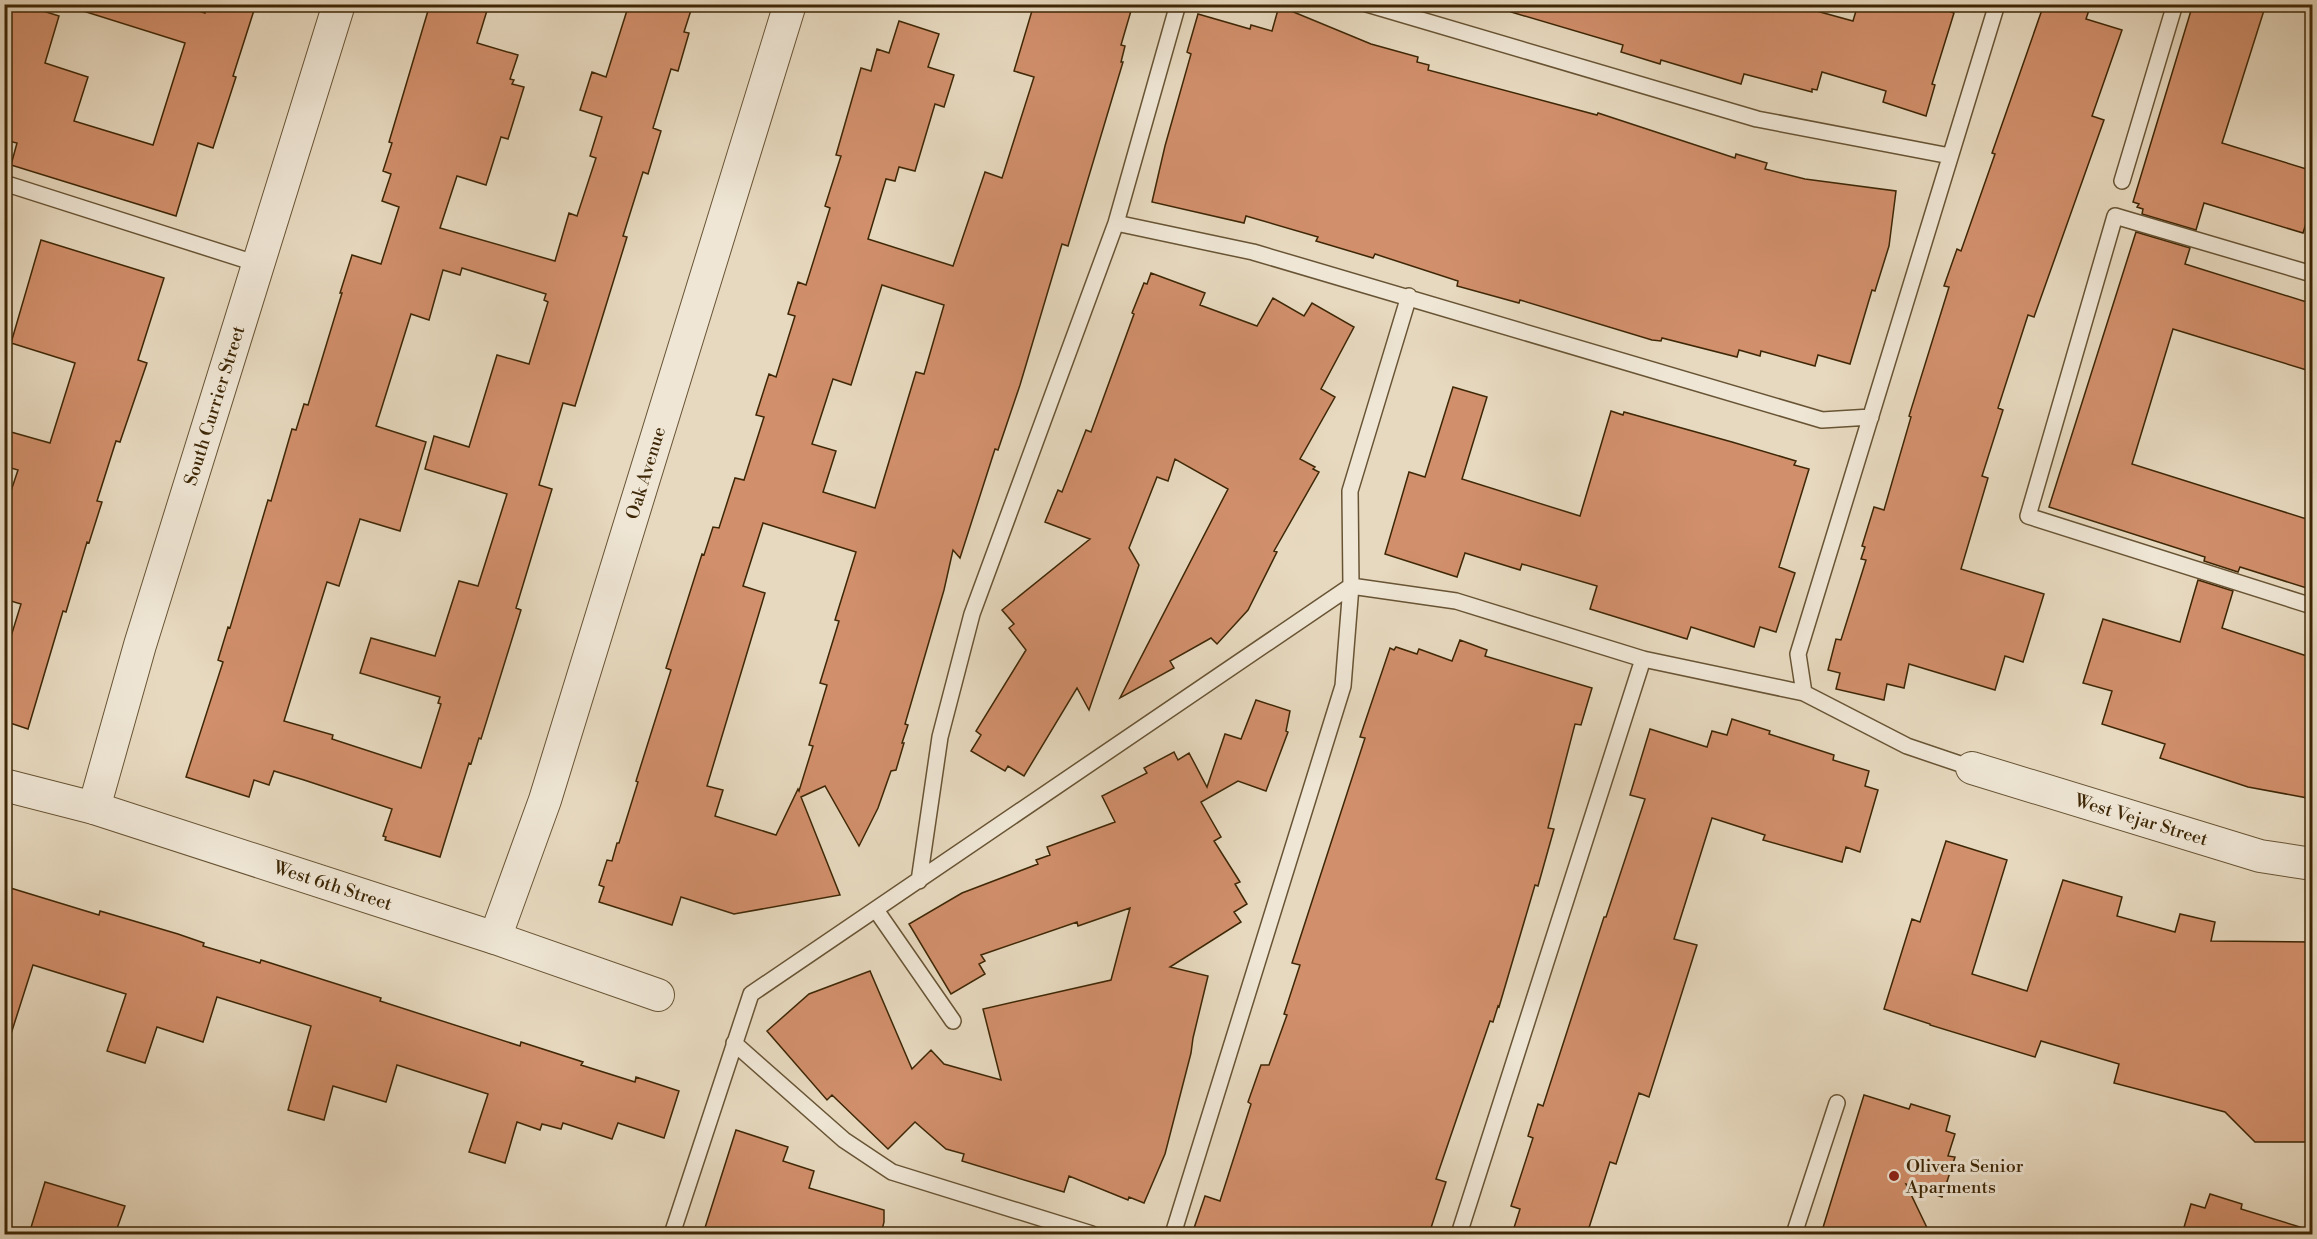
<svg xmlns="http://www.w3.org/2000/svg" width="2317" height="1239" viewBox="0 0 2317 1239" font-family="'Libre Bodoni',serif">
	<rect width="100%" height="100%" fill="#e7d9bf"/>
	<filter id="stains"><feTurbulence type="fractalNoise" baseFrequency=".00333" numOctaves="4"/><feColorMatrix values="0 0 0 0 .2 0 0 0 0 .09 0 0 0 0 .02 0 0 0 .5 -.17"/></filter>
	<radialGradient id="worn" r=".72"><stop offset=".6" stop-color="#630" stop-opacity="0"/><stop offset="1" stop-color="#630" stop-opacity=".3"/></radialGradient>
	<path fill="#d18f6b" stroke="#3e2706" stroke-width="1.5" fill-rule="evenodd" d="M4 4H21L59 16 45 63 88 77 74 121 153 145 185 43 83 11 84 4H176L205 13 208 4H256L233 76 236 77 213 148 198 143 176 216 11 165 17 143 4 140Z
		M430 4H489L477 43 518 55 510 79 514 80 512 84 524 87 508 139 501 137 486 185 457 176 440 228 555 261 569 213 577 216 596 158 590 156 602 117 580 110 592 72 606 77 629 4H693L684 32 689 33 678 71 671 69 653 128 661 131 648 174 643 172 623 236 627 237 575 406 563 403 539 485 552 489 516 608 521 610 481 739 479 738 471 764 469 763 440 857 385 840 386 837 383 836 392 809 304 780 274 771 269 785 254 780 249 797 186 777 223 662 218 660 228 627 230 628 268 500 271 501 292 429 296 430 304 404 308 405 342 293H340L352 255 381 264 399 207 382 201 391 174 383 171 392 143 389 142ZM462 268 546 294 544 300 548 302 529 364 497 355 469 447 434 436 425 469 507 494 478 586 459 581 435 656 371 638 360 673 440 697 438 703 441 704 421 768 332 739 333 735 284 721 327 582 339 586 360 519 400 531 426 442 376 426 411 314 429 320 443 270 460 275Z
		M1034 4H1133L1121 45 1125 46 1121 62H1123L1068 246 1062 244 1020 385 998 450 995 449 960 558 953 550 944 590 905 724 908 725 902 743H904L896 770 891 771 878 808 859 846 825 786 801 797 840 895 734 914 681 897 672 925 599 902 604 887 599 885 607 860 612 861 617 843H619L638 782 636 781 671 670 666 668 702 554 704 555 713 527 719 528 735 478 744 480 764 417 756 415 769 374 776 377 795 316 788 314 798 282 806 285 830 208 825 206 841 156 836 155 861 68 871 71 877 49 889 53 899 21 939 34 928 67 954 75 944 107 935 104 915 171 899 167 895 181 886 179 868 239 953 266 985 172 1002 178 1034 77 1014 71ZM882 285 944 305 924 374 916 372 875 508 823 492 836 451 812 444 833 379 851 385ZM763 523 856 552 835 620 839 621 820 683 827 685 809 745 813 746 799 791 798 789 776 835 715 816 723 790 707 786 765 593 743 586Z
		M1512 4H1791L1853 21 1858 4H1953L1951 12 1954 13 1932 84 1935 85 1926 116 1883 102 1886 91 1822 72 1817 90 1812 89V92L1744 74 1741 84 1661 60 1660 64 1621 52 1623 45 1511 12Z
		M2044 4H2091L2086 19 2122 30 2092 116 2104 120 2034 317 2028 315 1998 408 2003 410 1982 476 1988 478 1961 569 2044 594 2023 662 2005 656 1995 690 1909 664 1904 688 1887 684 1884 700 1836 689 1840 673 1828 670 1836 639 1841 640 1866 560 1861 559 1865 547 1862 546 1874 507 1884 510 1911 417 1909 416 1949 287 1944 286 1957 249 1961 251 1995 154 1992 153Z
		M2193 4H2266L2222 143 2313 171V201L2303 233 2204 203 2196 230 2142 214 2143 209 2137 207 2139 204 2133 202Z
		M1279 6 1371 44 1418 57 1417 62 1429 65 1428 70 1597 115 1598 113 1735 158 1736 154 1767 163 1765 169 1805 179 1896 191 1889 246 1875 291 1872 290 1850 364 1818 355 1815 366 1761 351 1760 356 1739 350 1737 357 1662 338 1661 341 1652 340 1520 300 1519 303 1457 286 1458 281 1375 254 1373 258 1316 241 1318 237 1246 216 1244 223 1152 202 1165 146 1191 54 1187 52 1198 14 1250 29 1251 25 1272 31Z
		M2136 232 2190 248 2185 264 2313 304V372L2173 329 2132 464 2313 521V590L2240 567 2238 572 2204 561 2205 557 2049 507Z
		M41 240 164 278 138 360 147 363 120 442 116 441 97 501 102 502 89 543 87 542 66 612 63 611 28 729 4 721V659L21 604 4 599V512L18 470 4 466V430L50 443 75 363 11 343Z
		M1151 273 1205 293 1200 305 1257 326 1273 298 1304 316 1312 303 1354 327 1321 389 1335 397 1300 459 1315 467 1313 469 1319 472 1274 551 1277 552 1248 610 1217 644 1211 638 1170 661 1174 668 1120 698 1228 489 1175 459 1168 481 1157 477 1129 548 1139 565 1089 710 1077 688 1024 776 1008 766 1005 771 971 751 981 735 976 731 1026 650 1009 628 1014 624 1002 610 1090 539 1045 522 1058 490 1062 492 1086 430 1091 432 1134 314 1132 313 1144 283 1147 284Z
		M1453 387 1487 397 1462 479 1580 516 1611 411 1623 415 1624 412 1732 442 1796 461 1794 465 1809 469 1779 567 1795 573 1776 632 1760 627 1754 647 1691 627 1687 639 1590 609 1597 586 1522 564 1520 570 1465 553 1457 577 1385 554 1409 472 1425 477Z
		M2198 580 2233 591 2222 628 2313 658V799L2248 787 2160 758 2165 744 2102 724 2112 691 2083 683 2103 619 2180 642Z
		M1460 640 1487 650 1485 656 1592 688 1581 725 1575 724 1548 828 1554 829 1538 886 1535 885 1499 1007 1498 1006 1493 1022 1490 1021 1436 1179 1446 1182 1429 1234H1192L1205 1196 1220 1201 1251 1104 1248 1102 1261 1065H1269L1287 1015 1284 1014 1300 965 1292 963 1365 738 1360 737 1390 648 1394 650 1396 647 1417 654 1419 649 1452 661Z
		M1256 700 1290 711 1286 731 1288 732 1266 791 1238 781 1201 802 1221 837 1214 841 1240 882 1235 884 1247 904 1234 912 1241 922 1170 967 1208 976 1193 1038 1191 1053 1165 1154 1144 1203 1129 1197 1128 1200 1069 1176 1064 1192 962 1161 964 1154 946 1149 915 1122 888 1149 832 1095 827 1100 767 1031 809 994 870 971 912 1069 931 1050 944 1064 1001 1080 983 1009 1111 980 1130 908 1078 926 1077 922 981 955 985 961 979 964 985 974 951 994 909 924 962 893 1038 864 1036 860 1050 855 1047 847 1115 822 1102 796 1147 773 1144 768 1174 752 1178 760 1189 753 1207 787 1225 734 1241 739Z
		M1732 719 1770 731 1769 734 1834 755 1833 760 1869 771 1865 786 1878 790 1860 852 1846 847 1842 862 1763 840 1765 835 1712 818 1674 939 1697 945 1649 1097 1639 1093 1616 1164 1610 1162 1587 1234H1512L1520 1209 1511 1206 1533 1138 1528 1136 1538 1104 1543 1106 1604 917H1606L1645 799 1630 795 1650 729 1707 747 1712 731 1727 735Z
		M1946 841 2007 860 1972 974 2027 991 2063 880 2122 897 2117 916 2175 932 2180 914 2215 922 2211 941 2313 942V1142H2255L2225 1112 2114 1083 2119 1064 2041 1041 2035 1057 1930 1025V1024L1884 1009 1912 919 1920 922Z
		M4 886 99 915 100 911 178 934 204 943 203 946 260 963 261 960 381 998 380 1001 520 1046 521 1042 583 1062 581 1065 635 1082 636 1077 679 1091 664 1138 618 1123 612 1139 563 1123 561 1129 542 1124 540 1130 517 1122 505 1163 469 1152 488 1094 397 1065 386 1102 333 1086 324 1120 288 1110 311 1026 217 997 203 1042 157 1027 145 1063 107 1051 126 994 33 965 11 1034 4 1033Z
		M1864 1095 1909 1109 1911 1104 1950 1116 1946 1131 1955 1134 1948 1156 1955 1157 1942 1197 1906 1184 1930 1234H1821Z
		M736 1130 788 1147 783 1161 814 1171 809 1188 884 1210V1222L881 1234H703Z
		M45 1182 125 1206 115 1234H29Z
		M2210 1194 2242 1204 2241 1209 2300 1227 2299 1234H2182L2191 1204 2205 1208Z"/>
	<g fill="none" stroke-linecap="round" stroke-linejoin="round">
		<defs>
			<path id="lane" d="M1367 4 1757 119 1950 156
				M2122 181 2175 4
				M4 183 258 264
				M1116 223 1253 252 1822 420 1871 417
				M2312 274 2115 216 2028 516 2312 606
				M1804 693 1798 654 1997 4
				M919 881 940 737 972 614 1116 223 1178 4
				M876 910 953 1021
				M734 1043 844 1140 892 1172 1092 1234
				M672 1234 751 994 1351 586 1456 601 1643 659 1804 693 1907 746 1972 768
				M1173 1234 1343 686 1351 586 1350 491 1409 296
				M1459 1234 1643 659
				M1794 1234 1837 1103"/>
			<g id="street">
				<path id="s1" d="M1972 768 2260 856 2312 864"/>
				<path id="s2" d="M4 785 94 808 495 938 658 995"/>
				<path id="s3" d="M94 808 140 645 339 4"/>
				<path id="s4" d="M495 938 545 800 790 4"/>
			</g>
		</defs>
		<use href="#lane" stroke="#685434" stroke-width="18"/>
		<use href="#street" stroke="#685434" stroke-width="34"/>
		<use href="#lane" stroke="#efe6d5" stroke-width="15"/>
		<use href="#street" stroke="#efe6d5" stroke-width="32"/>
	</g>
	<circle fill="#8f2418" stroke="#efe6d5" stroke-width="2" cx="1894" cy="1176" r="6"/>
	<g text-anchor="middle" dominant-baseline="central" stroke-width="6" stroke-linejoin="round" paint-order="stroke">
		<g font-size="18" fill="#3e2706" stroke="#efe6d5">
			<text stroke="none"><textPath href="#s3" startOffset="420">South Currier Street</textPath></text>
			<text stroke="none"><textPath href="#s4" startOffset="489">Oak Avenue</textPath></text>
			<text stroke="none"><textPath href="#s1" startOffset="177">West Vejar Street</textPath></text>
			<text stroke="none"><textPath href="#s2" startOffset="344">West 6th Street</textPath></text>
		</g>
		<g font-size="18" fill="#3e2706" stroke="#efe6d5" text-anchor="start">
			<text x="1906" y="1166">Olivera Senior<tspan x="1906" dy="21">Aparments</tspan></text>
		</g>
	</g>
	<rect width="2317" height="1239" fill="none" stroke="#e7d9bf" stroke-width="24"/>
	<rect x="6" y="6" width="2305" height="1227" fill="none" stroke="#3e2706" stroke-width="3"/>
	<rect x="12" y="12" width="2293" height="1215" fill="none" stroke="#3e2706" stroke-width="1.5"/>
	<rect width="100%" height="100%" filter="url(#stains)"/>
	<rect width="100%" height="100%" fill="url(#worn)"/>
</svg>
